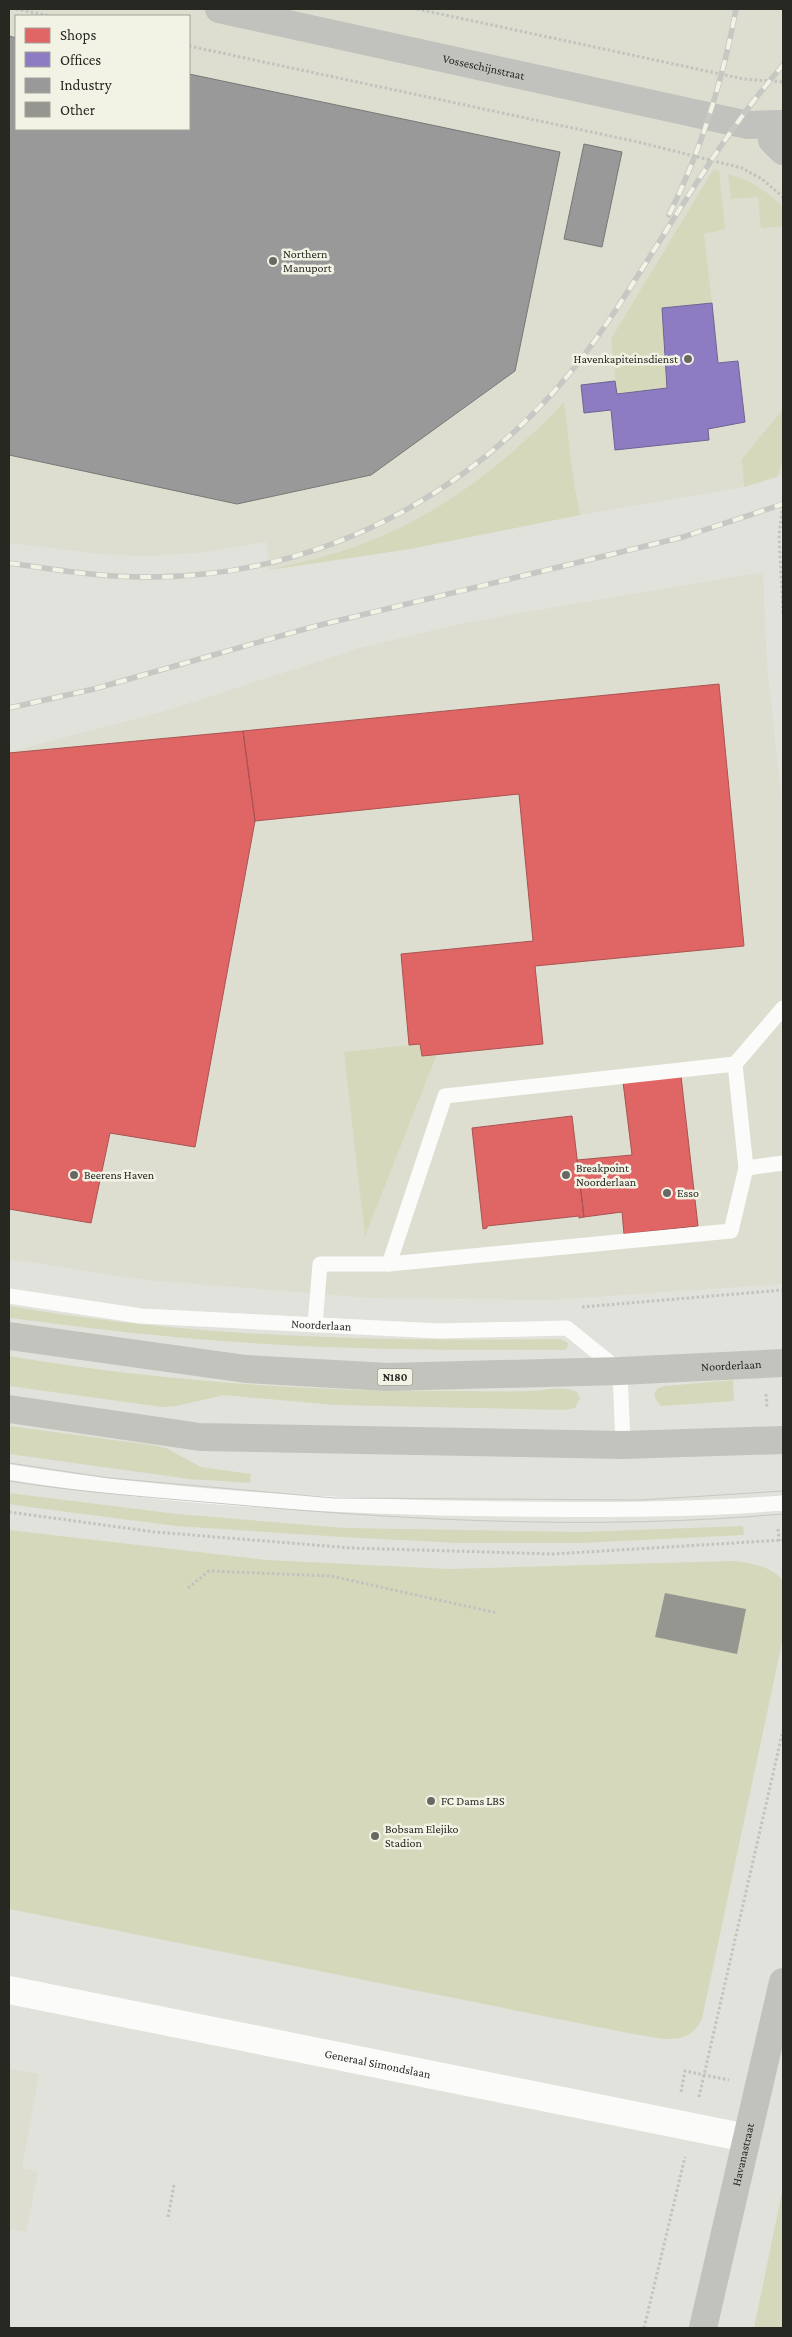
<svg xmlns="http://www.w3.org/2000/svg" width="792" height="2337" viewBox="0 0 792 2337" font-family="'Crimson Pro',serif">
	<rect width="100%" height="100%" fill="#e2e2dc"/>
	<path fill="#dddecf" fill-rule="evenodd" d="M9 9H783V474L744 487 580 515 410 549 269 570 266 542 208 552 150 556 109 555 9 543ZM16 16H189V129H16Z
		M763 572 767 664 783 812V1284L548 1300 372 1298 145 1280 9 1259V752L165 711 360 648 463 623Z
		M9 2069 39 2074 22 2168 38 2172 26 2232 9 2229Z"/>
	<path fill="#d6d8bb" d="M713 170 719 171 725 229 704 234 712 303 662 308 667 388 617 394 611 339Z
		M728 174C751 180 766 191 783 207V226L761 228 758 197 731 199Z
		M564 402 574 484 580 515 410 549 269 570C293 564 318 559 342 551 429 524 503 467 564 402Z
		M783 409V460L777 477 744 487 742 459Z
		M420 1044 422 1056 437 1054 365 1236 344 1052Z
		M9 1306C191 1337 375 1342 560 1339L568 1343 567 1349 562 1350C453 1350 345 1350 237 1342 161 1337 86 1328 11 1318H9Z
		M9 1356C158 1381 310 1392 461 1391 483 1391 506 1392 529 1391 544 1391 563 1385 577 1392L580 1398 575 1408 564 1410 335 1405 224 1395 177 1406 162 1407 9 1386Z
		M733 1380 734 1401 661 1406 656 1400 654 1394 658 1388 665 1386Z
		M9 1426 152 1445 166 1448 201 1467 251 1474 250 1483 189 1479 9 1454Z
		M9 1493 177 1514 345 1528 581 1532 743 1526 744 1535 581 1543H457L343 1537 176 1526 29 1507 9 1504Z
		M9 1530 267 1560 450 1569 733 1561C752 1563 771 1566 783 1581V1638L702 2019C688 2048 660 2038 633 2034L9 1909Z
		M783 2187V2328H754Z"/>
	<path fill="#e06666" stroke="#a95352" d="M719 684 744 946 535 966 543 1044 422 1056 420 1044 409 1045 401 954 533 941 519 794 255 821 243 731Z
		M243 731 255 821 195 1147 110 1133 91 1223 9 1209V753Z
		M681 1076 698 1226 624 1234 622 1212 584 1217 577 1160 632 1155 623 1082Z
		M572 1116 584 1217 579 1218V1216L487 1226V1228L483 1229 472 1128Z"/>
	<path fill="#8e7cc3" stroke="#6f6393" d="M712 303 718 363 738 361 745 422 708 429 709 440 615 450 611 410 584 413 581 385 615 381 617 394 667 388 662 308Z"/>
	<path fill="#999" stroke="#777776" d="M9 36 16 38V129H189V74L560 152 515 371 371 475 237 504 9 455Z
		M584 144 622 152 602 247 564 239Z"/>
	<path fill="#969691" d="M665 1593 746 1609 737 1654 655 1637Z"/>
	<g fill="none" stroke-linecap="round" stroke-linejoin="round">
		<path stroke="#c2c2bf" stroke-width="3" stroke-dasharray="2.5 2.5" stroke-linecap="butt" d="M16 9 51 16
			M417 9 744 79 783 82
			M189 46 638 142 742 168 762 179 783 197
			M783 501 779 535 783 613
			M582 1307 783 1290
			M766 1394 767 1408
			M9 1512 155 1532 351 1548 553 1554 783 1540
			M778 1529 779 1541
			M188 1588 209 1571 331 1576 497 1613
			M681 2092 685 2071 729 2080
			M699 2097 783 1730
			M168 2217 174 2185
			M644 2328 685 2157"/>
		<g stroke="#fbfbfa" stroke-width="15">
			<path d="M735 1064 746 1168 731 1231 389 1264 445 1096 735 1064 783 1008"/>
			<path d="M746 1168 783 1163"/>
			<path id="s1" d="M9 1296 141 1316 439 1331 567 1328 620 1371 623 1445"/>
			<path d="M315 1325 320 1264H389"/>
			<path d="M9 1472C176 1499 345 1508 514 1509 604 1510 693 1510 783 1503"/>
		</g>
		<path stroke="#fbfbfa" stroke-width="28" id="s2" d="M9 1990 747 2138"/>
		<g stroke="#c1c1bd" stroke-width="28">
			<path id="s3" d="M219 9 748 125 783 124"/>
			<path d="M772 140 783 151"/>
			<path id="s4" d="M703 2328 783 1982"/>
		</g>
		<g stroke="#c3c3bd" stroke-width="28">
			<path id="s5" d="M9 1336 246 1369 388 1377 620 1371 783 1363"/>
			<path d="M9 1409 200 1437 623 1445 783 1440"/>
		</g>
		<path stroke="#c7c7c4" stroke-width="1" d="M9 1463 109 1478 334 1498 642 1500 783 1491
			M9 1481C84 1493 161 1498 238 1505 418 1521 602 1530 783 1514"/>
		<defs>
			<path id="rail" d="M669 215C701 150 723 80 736 9
				M9 563C57 570 105 578 154 577 338 575 503 477 605 326 664 239 714 144 783 65
				M9 708 94 689 312 627 683 537 783 504"/>
		</defs>
		<use href="#rail" stroke="#c7c7c4" stroke-width="5.5"/>
		<use href="#rail" stroke="#f2f3e5" stroke-width="4" stroke-dasharray="11" stroke-linecap="butt"/>
	</g>
	<g fill="#696964" stroke="#f2f3e5" stroke-width="2">
		<circle cx="273" cy="261" r="5"/>
		<circle cx="688" cy="359" r="5"/>
		<circle cx="74" cy="1175" r="5"/>
		<circle cx="566" cy="1175" r="5"/>
		<circle cx="667" cy="1193" r="5"/>
		<circle cx="431" cy="1801" r="5"/>
		<circle cx="375" cy="1836" r="5"/>
	</g>
	<g text-anchor="middle" dominant-baseline="central" stroke-width="5" stroke-linejoin="round" paint-order="stroke">
		<rect fill="#f2f3e5" stroke="#65655d" stroke-width="1" x="377.5" y="1368.5" width="35" height="17" rx="4"/>
		<g font-size="11" font-weight="bold" fill="#282823">
			<text x="395" y="1377">N180</text>
		</g>
		<g font-size="12" fill="#282823" stroke="#f2f3e5">
			<text stroke="none"><textPath href="#s3" startOffset="271">Vosseschijnstraat</textPath></text>
			<text stroke="none"><textPath href="#s1" startOffset="314">Noorderlaan</textPath></text>
			<text stroke="none"><textPath href="#s5" startOffset="725">Noorderlaan</textPath></text>
			<text stroke="none"><textPath href="#s2" startOffset="376">Generaal Simondslaan</textPath></text>
			<text stroke="none"><textPath href="#s4" startOffset="178">Havanastraat</textPath></text>
		</g>
		<g font-size="12" fill="#282823" stroke="#f2f3e5" text-anchor="start">
			<text x="283" y="254">Northern<tspan x="283" dy="14">Manuport</tspan></text>
			<text x="678" y="359" text-anchor="end">Havenkapiteinsdienst</text>
			<text x="576" y="1168">Breakpoint<tspan x="576" dy="14">Noorderlaan</tspan></text>
			<text x="84" y="1175">Beerens Haven</text>
			<text x="677" y="1193">Esso</text>
			<text x="441" y="1801">FC Dams LBS</text>
			<text x="385" y="1829">Bobsam Elejiko<tspan x="385" dy="14">Stadion</tspan></text>
		</g>
	</g>
	<rect width="792" height="2337" fill="none" stroke="#282823" stroke-width="20"/>
	<rect x="15" y="15" width="175" height="115" fill="#f2f3e5" stroke="#a1a297"/>
	<rect x="25" y="28" width="25" height="15" fill="#e06666" stroke="#a1a297"/>
	<text x="60" y="40" font-size="15" fill="#282823">Shops</text>
	<rect x="25" y="52" width="25" height="15" fill="#8e7cc3" stroke="#a1a297"/>
	<text x="60" y="65" font-size="15" fill="#282823">Offices</text>
	<rect x="25" y="78" width="25" height="15" fill="#999999" stroke="#a1a297"/>
	<text x="60" y="90" font-size="15" fill="#282823">Industry</text>
	<rect x="25" y="102" width="25" height="15" fill="#969691" stroke="#a1a297"/>
	<text x="60" y="115" font-size="15" fill="#282823">Other</text>
</svg>
